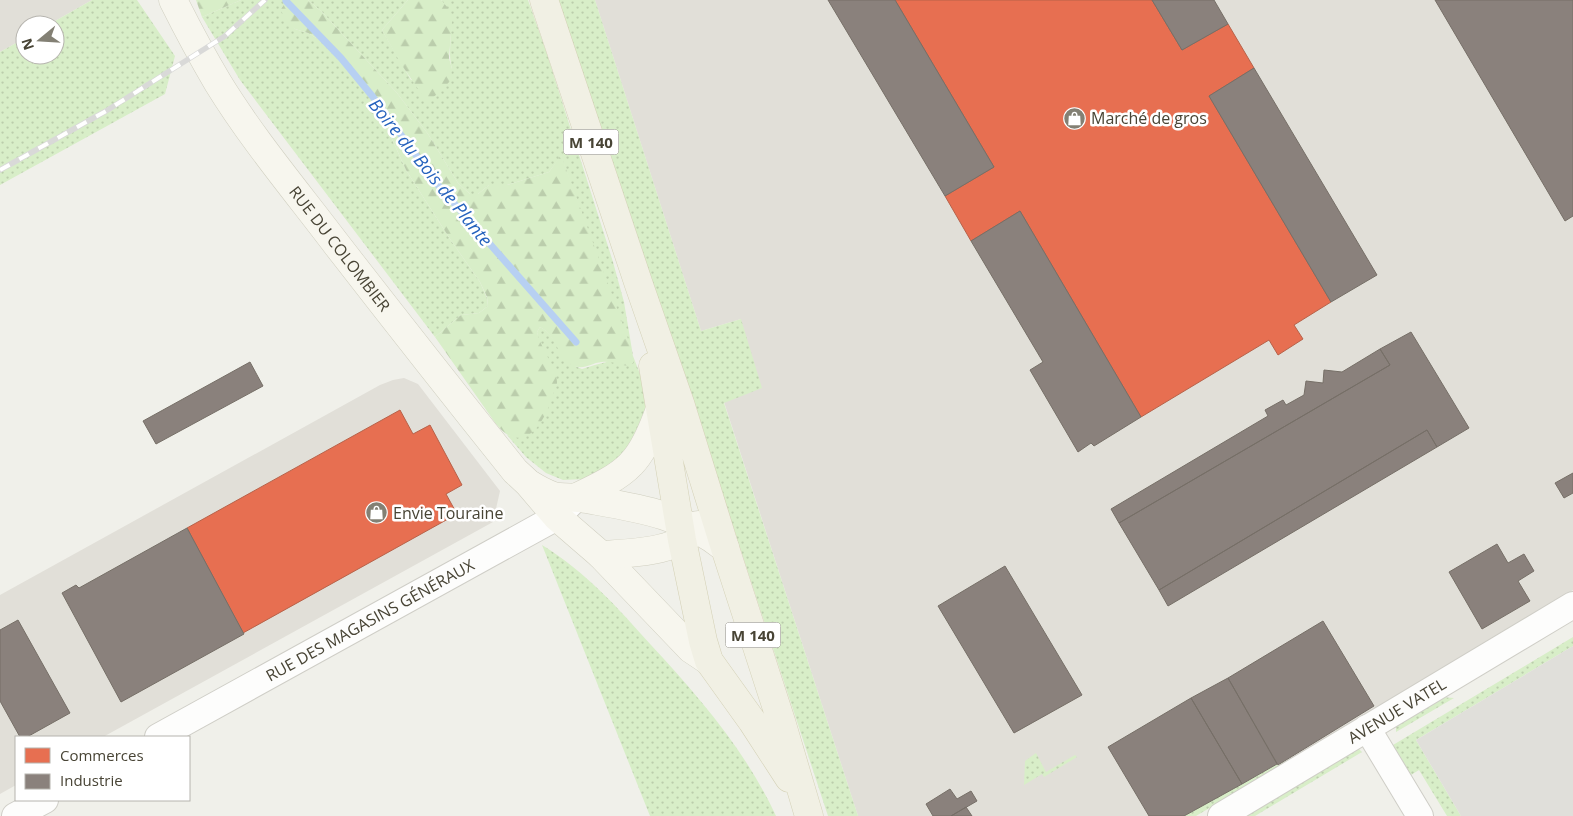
<svg xmlns="http://www.w3.org/2000/svg" width="1573" height="816" viewBox="0 0 1573 816" font-family="'Open Sans',sans-serif">
	<defs>
		<pattern id="grass-dots" width="8" height="8" patternUnits="userSpaceOnUse" patternTransform="scale(1.25)"><rect width="8" height="8" fill="#d8eec8"/><path d="M2 2h.1M6 6h.1" fill="none" stroke="#bbcdac" stroke-width="1.8" stroke-linecap="round"/></pattern>
		<pattern id="forest-firs" width="22" height="20" patternUnits="userSpaceOnUse" patternTransform="scale(1.25)"><rect width="22" height="20" fill="#d8eec8"/><path d="M5 1l3.5 6h-7zM16 11l3.5 6h-7z" fill="#bbcdac"/></pattern>
	</defs>
	<rect width="100%" height="100%" fill="#f0f0ea"/>
	<path fill="#e1dfd8" d="M0 0H92L48 25H25V38L0 52Z
		M595 0H1573V590L1291 759 1277 764 1184 816H858L724 402 741 319 701 331Z
		M404 378 418 384 500 491 493 522 103 737H16V785L0 794V595L380 385 393 380Z"/>
	<path fill="url(#grass-dots)" d="M92 0H137L175 56 165 94 0 185V52L25 38V55H55V25H48Z
		M241 0H287L281 9 295 29 308 33 318 39 341 58 373 97 406 170 450 239 480 282 487 298 488 306 479 313 461 315 435 337 240 80 202 17Z
		M308 0H408L382 30 411 80 452 69C445 43 460 23 441 0H528L546 51 613 262 624 302 633 356 642 379 646 397 645 411 642 427 623 457 586 479 563 480 546 473 526 457 507 435 517 437 553 393 557 383 539 342 537 332 540 327C560 337 555 359 582 369 599 363 616 360 633 356L561 156 549 172 507 185H489L478 194H470L458 183 428 134 397 93 322 12Z
		M557 0H595L701 331 741 319 762 388 724 403 858 816H828L684 377Z
		M542 545C587 573 616 606 651 645 699 697 746 751 776 816H650Z
		M1573 637V646L1416 740 1461 816H1447L1419 770 1411 775 1393 745Z
		M1440 697 1454 698 1396 732V723Z
		M1357 747 1362 752 1255 816H1242Z
		M1036 753 1046 772 1075 755 1077 757 1044 777 1042 774 1024 785 1025 761Z
		M1291 759 1196 816H1184L1277 764Z"/>
	<path fill="url(#forest-firs)" d="M196 0H241L202 17Z
		M287 0H308L322 12 397 93 428 134 458 183 470 194H478L489 185H507L549 172 561 155 627 336 633 356V363L628 366C620 365 611 361 602 362 590 363 584 371 572 365 557 356 556 335 540 327L537 332C540 347 558 371 557 383 557 387 553 393 552 397 547 415 532 447 508 435 504 433 499 427 496 424L435 337 461 315 479 313 488 306 487 297 480 282 450 239 406 170 373 97 341 58 318 39 308 33 295 29 284 19 281 9Z
		M408 0H441L448 8 452 21 449 58 452 69 450 81 441 91 427 102 401 64 382 30Z"/>
	<path fill="#e0dfda" d="M1573 646V816H1461L1416 740Z"/>
	<path fill="#e76f51" stroke="#b76249" d="M895 0H1152L1182 50 1228 24 1254 68 1209 96 1331 302 1294 325 1303 339 1278 355 1269 340 1141 417 1020 211 971 241 945 196 994 167Z
		M400 410 413 434 430 425 462 485 446 494 457 514 243 633 187 528Z"/>
	<path fill="#8a817c" stroke="#766f67" d="M828 0H895L994 167 945 196Z
		M1152 0H1214L1228 24 1182 50Z
		M1435 0H1573V216L1565 221Z
		M1254 68 1377 275 1331 302 1209 96Z
		M1020 211 1141 417 1094 446 1091 443 1078 452 1030 370 1043 362 971 241Z
		M1411 332 1469 428 1437 447 1427 430 1159 590 1119 523 1390 365 1380 349Z
		M1380 349 1390 365 1119 523 1111 509 1268 416 1265 410 1283 400 1286 405 1304 395 1306 381 1323 383 1324 370 1342 372Z
		M250 362 263 386 156 444 143 421Z
		M1427 430 1437 447 1168 606 1159 590Z
		M1573 473V493L1564 498 1555 483Z
		M187 528 244 634 121 702 62 593 76 585 79 588Z
		M1497 544 1508 563 1524 554 1534 571 1518 581 1530 601 1482 629 1449 572Z
		M1005 566 1082 695 1014 733 938 606Z
		M18 620 70 713 27 737H20L0 701V630Z
		M1323 621 1374 706 1278 765 1228 678Z
		M1228 678 1277 764 1242 784 1191 698Z
		M1191 698 1242 784 1184 816H1149L1108 747Z
		M950 789 957 799 971 791 977 801 951 816H933L926 804Z
		M966 807 972 816H951Z"/>
	<g fill="none" stroke-linecap="round" stroke-linejoin="round">
		<path stroke="#b7d0f2" stroke-width="7" d="M286 1 341 58 373 97 438 185 576 342"/>
		<defs>
			<g id="street">
				<path d="M1367 728 1420 816"/>
				<path id="s1" d="M158 737 544 524 557 517 572 502"/>
				<path d="M15 816 45 800"/>
				<path id="s2" d="M1221 816 1573 605"/>
			</g>
			<g id="secondary">
				<path id="s3" d="M173 0C187 28 202 56 218 83 253 140 297 192 337 245 396 321 455 396 515 471L528 483 557 517 601 555 691 649 709 661"/>
				<path d="M531 485C540 490 549 496 559 497 568 498 577 497 586 499 637 508 683 514 725 548"/>
				<path d="M577 497C594 489 618 478 631 464 644 451 654 426 660 409"/>
				<path d="M601 555C629 553 683 553 698 525"/>
			</g>
			<path id="primary" d="M544 0 639 285 680 403 725 548 781 721 809 816
				M653 366 682 540 703 641 709 661 752 721 789 778"/>
		</defs>
		<use href="#street" stroke="#cfcec7" stroke-width="28"/>
		<use href="#secondary" stroke="#d0cfc0" stroke-width="29"/>
		<use href="#primary" stroke="#d4d1b6" stroke-width="29"/>
		<use href="#street" stroke="#fdfdfc" stroke-width="26"/>
		<use href="#secondary" stroke="#f7f6ee" stroke-width="28"/>
		<use href="#primary" stroke="#f1f0e4" stroke-width="28"/>
		<defs>
			<path id="rail" d="M0 170 106 111 225 36 265 0"/>
		</defs>
		<use href="#rail" stroke="#d9d9d8" stroke-width="5.5"/>
		<use href="#rail" stroke="#fff" stroke-width="4" stroke-dasharray="11" stroke-linecap="butt"/>
	</g>
	<defs>
		<symbol id="shop-disc" viewBox="-11 -11 22 22"><circle r="9.5" fill="#838074" stroke="#fff"/><path d="M-5-2.5h2.3a2.7 3.5 0 0 1 5.4 0H5L5.5 6h-11ZM-1.5-2.5h3a1.5 2.3 0 0 0-3 0Z" fill="#fff"/></symbol>
	</defs>
	<g fill-rule="evenodd">
		<use href="#shop-disc" x="1062" y="106" width="25" height="25"/>
		<use href="#shop-disc" x="364" y="500" width="25" height="25"/>
	</g>
	<g text-anchor="middle" dominant-baseline="central" stroke-width="5" stroke-linejoin="round" paint-order="stroke">
		<g fill="#fff" stroke="#7f7c72" stroke-width="1">
			<rect x="563.5" y="129.5" width="55" height="25" rx="4"/>
			<rect x="725.5" y="622.5" width="55" height="25" rx="4"/>
		</g>
		<g font-size="15" font-weight="bold" fill="#484435">
			<text x="591" y="142">M 140</text>
			<text x="753" y="635">M 140</text>
		</g>
		<g font-size="16" fill="#484435" stroke="#fff" text-anchor="start">
			<text x="1091" y="118">Marché de gros</text>
			<text x="393" y="513">Envie Touraine</text>
		</g>
		<g font-size="16" fill="#484435" stroke="#fff">
			<text stroke="none"><textPath href="#s3" startOffset="300">RUE DU COLOMBIER</textPath></text>
			<text stroke="none"><textPath href="#s1" startOffset="242">RUE DES MAGASINS GÉNÉRAUX</textPath></text>
			<text stroke="none"><textPath href="#s2" startOffset="205">AVENUE VATEL</textPath></text>
		</g>
		<g font-size="18" font-style="italic" fill="#2562bd" stroke="#fff">
			<text transform="translate(431 172) rotate(51)">Boire du Bois de Plante</text>
		</g>
	</g>
	<rect x="15" y="736" width="175" height="65" fill="#ffffff" stroke="#b6b4ae"/>
	<rect x="25" y="748" width="25" height="15" fill="#e76f51" stroke="#b6b4ae"/>
	<text x="60" y="761" font-size="15" fill="#484435">Commerces</text>
	<rect x="25" y="774" width="25" height="15" fill="#8a817c" stroke="#b6b4ae"/>
	<text x="60" y="786" font-size="15" fill="#484435">Industrie</text>
	<g transform="translate(40 40) rotate(252)"><circle r="24" fill="#ffffff" stroke="#b6b4ae"/>
	<path d="M0-4L9 19L0 12L-9 19Z" fill="#838074"/>
	<text y="-8" font-size="14" font-weight="bold" text-anchor="middle" fill="#484435">N</text>
	</g>
</svg>
